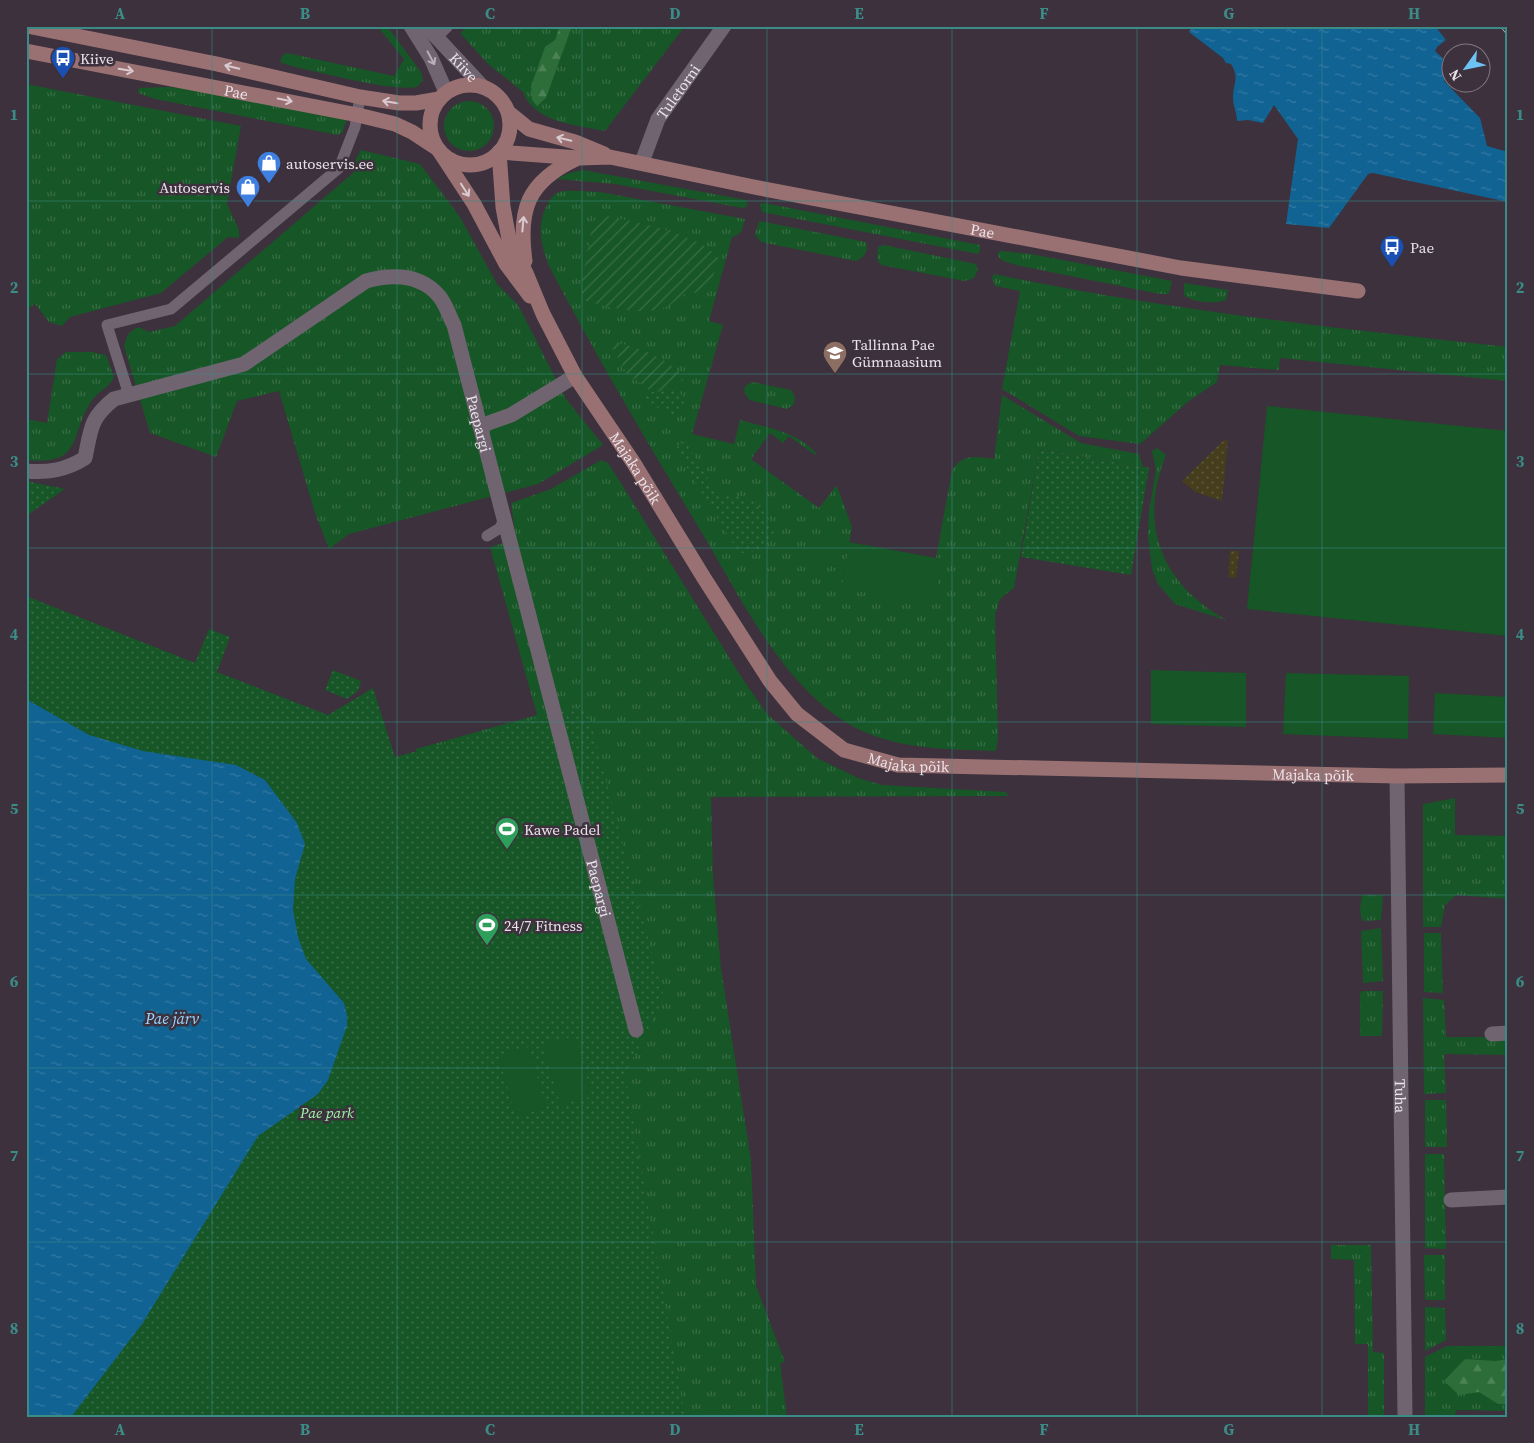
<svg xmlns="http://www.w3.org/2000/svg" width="1534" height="1443" viewBox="0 0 1534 1443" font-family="'Source Serif 4',serif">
	<defs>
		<pattern id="grass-tufts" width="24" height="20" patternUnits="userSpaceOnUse" patternTransform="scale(1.25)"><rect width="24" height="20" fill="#175626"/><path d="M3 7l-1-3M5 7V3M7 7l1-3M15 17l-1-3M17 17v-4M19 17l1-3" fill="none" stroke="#396e46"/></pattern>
		<pattern id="forest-firs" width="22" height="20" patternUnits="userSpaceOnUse" patternTransform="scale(1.25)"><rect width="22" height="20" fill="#2d6d39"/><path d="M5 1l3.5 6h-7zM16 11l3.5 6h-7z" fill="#4b8256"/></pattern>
		<pattern id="sand-dots" width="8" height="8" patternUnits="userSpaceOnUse" patternTransform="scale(1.25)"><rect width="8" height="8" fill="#453d1c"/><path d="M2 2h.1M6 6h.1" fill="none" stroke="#60593d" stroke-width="1.8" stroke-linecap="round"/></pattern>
		<pattern id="park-dots" width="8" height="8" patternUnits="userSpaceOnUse" patternTransform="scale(1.25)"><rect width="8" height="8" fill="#175626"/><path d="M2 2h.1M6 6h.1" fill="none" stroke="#396e46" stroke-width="1.8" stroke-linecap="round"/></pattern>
		<pattern id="garden-furrows" width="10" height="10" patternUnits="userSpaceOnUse" patternTransform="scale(1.25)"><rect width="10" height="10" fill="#175626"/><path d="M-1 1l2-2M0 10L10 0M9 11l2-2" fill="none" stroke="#396e46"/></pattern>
		<pattern id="water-ripples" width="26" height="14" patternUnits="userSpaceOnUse" patternTransform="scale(1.25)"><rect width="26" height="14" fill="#116393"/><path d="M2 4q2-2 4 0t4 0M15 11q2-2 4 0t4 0" fill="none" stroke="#3479a2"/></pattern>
	</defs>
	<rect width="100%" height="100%" fill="#3c313c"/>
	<path fill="url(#grass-tufts)" d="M377 26H387L421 72 423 80 417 87C392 92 320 72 291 66L280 62 282 56 287 53 394 76 404 59Z
		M468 26H685L605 131C579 126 533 122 523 92L488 64 460 33Z
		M26 84 241 126 227 204 239 230V238L228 237 161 293 70 317 62 326 49 322 35 304 26 310Z
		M168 87 181 88 347 119 342 133 338 135 155 99 138 93 139 88Z
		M444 126a25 25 0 1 1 50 0a25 25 0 1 1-50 0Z
		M361 150 420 164 460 217 497 284 518 305 566 399 603 445 538 484 349 534 329 549 315 513 279 391 237 401 216 457 150 433 124 346C127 336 128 331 139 327L149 332 175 326 354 172 356 159Z
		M583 170 746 200 748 206 742 208 615 184 557 179 569 173Z
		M580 191 600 192 745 219C742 228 743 235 732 237L709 321 723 325 692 434 734 444 740 420C768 428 796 431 816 453L815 455 789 436 783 443 770 433 751 459 819 508 836 486 838 489 852 527 842 588 941 559 936 558 952 470C964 453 976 457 994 459L1002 395 1081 443 1139 454 1143 467 1039 449 1014 588 1000 599 995 615 998 738 996 751C950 749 898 750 856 728 783 689 740 596 699 528 647 442 596 356 549 266 541 245 536 226 547 205 550 201 552 195 557 193 563 190 573 191 580 191Z
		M764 203 980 245V251L978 254 762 212 760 204Z
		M759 221 866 242C869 251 865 257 856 261L761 242 755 235Z
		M884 245 976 264 978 270 974 278 965 281 881 265 877 259 878 247Z
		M1000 251 1031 254 1172 281 1169 294H1160L1016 265 1001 260 997 254Z
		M994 274C1164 310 1336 328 1508 347V381L1280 358 1279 370 1220 365 1217 382 1189 401 1140 444 1079 436 1002 389 1020 291 995 286 992 278Z
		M1184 283 1228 290 1226 300C1216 304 1192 303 1184 295Z
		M66 352H92L106 355 114 377C109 388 100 390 93 399 68 433 86 466 26 460V419L47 423 57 359Z
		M752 382 791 390 795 397 794 404 787 409 749 400 744 391 745 386Z
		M1157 448 1166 455C1138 525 1161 583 1226 620L1175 604 1158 584 1152 569 1148 536 1149 512 1156 470 1152 451Z
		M601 460 608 463 619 480 740 675 767 714 817 758 858 778 882 785 1006 792 1008 796 711 797 713 876 721 969 751 1160 756 1286 785 1362 780 1363 787 1417H604L420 767 416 749 537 715 490 547 511 541 515 533 511 503 551 489Z
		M1455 798V835L1508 836V899L1456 895 1445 905 1441 927H1423V804Z
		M1362 895H1383L1381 920 1362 921 1360 910Z
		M1381 928 1383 981 1363 983 1361 931Z
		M1424 933H1441L1443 993 1424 992Z
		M1362 991H1383L1382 1036H1360V993Z
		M1423 998 1444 1000 1446 1037H1508V1055L1444 1054 1446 1093 1424 1094Z
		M1425 1100H1446L1447 1147H1425Z
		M1425 1154H1444L1446 1249 1425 1248Z
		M1331 1245H1371L1373 1352 1384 1353V1417H1368V1344H1355L1354 1260 1331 1259Z
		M1424 1255H1445V1300H1425Z
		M1425 1307 1445 1308 1446 1340 1425 1351Z
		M1447 1346H1508V1411L1456 1410 1455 1417H1425V1357Z"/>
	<path fill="url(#forest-firs)" d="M560 26H572L546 98 537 106 532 100 531 86 545 47 555 40Z
		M1465 1359 1495 1361 1508 1359V1404H1498L1479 1392 1459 1395 1444 1381Z"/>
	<path fill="url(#sand-dots)" d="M1225 439 1228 441 1222 501 1195 492 1182 481Z
		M1230 551H1239L1236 578 1228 577Z"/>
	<path fill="url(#park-dots)" d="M669 377 685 400C678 429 656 407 644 396L645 388 653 381Z
		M681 442 686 443C695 456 710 487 723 494 726 496 733 495 738 496 757 498 768 515 774 532 768 544 752 557 738 552L683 461 677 447Z
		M1039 449 1149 468 1131 575 1021 557Z
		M26 481 65 489 26 516Z
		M26 596 195 663 209 629 230 637 217 672 328 715 373 688 395 757 586 705 664 998 625 1074 685 1417H26Z
		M333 670 361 681 358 691 347 699 325 690Z"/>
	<path fill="url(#garden-furrows)" d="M607 216C635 222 702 234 719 259L708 291C700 295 694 291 686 294 678 296 672 306 663 308 638 316 608 307 583 300L581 287 592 226 594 220Z
		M619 343C643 349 666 358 683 376V380L664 391 652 392 627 374 612 347Z"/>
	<path fill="#175626" d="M1267 406 1508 431V636L1247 609Z
		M810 536 844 542 840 567 806 561Z
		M849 542 942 559 934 604 842 588Z
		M1151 670 1246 673V727L1151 724Z
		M1286 673 1409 676 1408 739 1283 734Z
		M1435 693 1508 697V738L1433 734Z
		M575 1036 592 1096 560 1105 543 1044Z
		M529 1047 546 1108 516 1116 498 1055Z"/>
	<path fill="url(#water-ripples)" d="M1193 26H1435L1446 40 1437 47 1435 51 1451 66V71L1444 81 1480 118 1487 146 1508 152V202L1373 173 1368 174 1329 228 1286 224 1298 139 1274 105 1263 123 1248 120 1237 121C1237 113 1233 106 1233 98 1233 83 1240 79 1231 64L1226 63 1223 58 1189 32Z
		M26 699 89 735 143 751 236 765 265 780 297 823 305 844 295 879 293 910 298 937 306 959 344 1003 347 1015V1026L328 1080 318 1094 258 1136 142 1324 71 1417H26Z"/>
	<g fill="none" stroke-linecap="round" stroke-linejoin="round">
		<path stroke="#706470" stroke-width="11" d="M437 37 448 26
			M129 395 107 325 171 309 339 168 355 127 360 97
			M487 536 500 528 504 519"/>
		<g stroke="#706470" stroke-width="15">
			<path d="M411 26 431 58 446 92"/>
			<path id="s1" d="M426 26 482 86"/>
			<path id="s2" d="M642 162 658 119 724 26"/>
			<path d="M480 426 511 415 575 376"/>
			<path id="s3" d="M26 471C48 473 66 470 85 458 91 429 90 418 114 399L244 364 366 281C392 274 420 274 439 296 446 304 449 316 454 325L636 1030"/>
			<path id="s4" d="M1397 776 1405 1417"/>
			<path d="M1492 1034 1508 1033"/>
			<path d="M1451 1200 1508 1197"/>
		</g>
		<g stroke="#9a7173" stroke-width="15">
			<path d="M27 26 217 64 360 97 399 103H416L439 99"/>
			<path id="s5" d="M26 51 358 115 395 124 412 132 438 149 474 204 506 264 530 296"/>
			<circle cx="470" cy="125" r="40"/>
			<path d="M508 112 529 129 575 142 604 154"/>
			<path id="s6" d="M499 152 503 207 509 239 526 273 543 314 575 376 633 462 704 578 770 681 797 714 844 750 898 765 1397 776 1508 775"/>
			<path id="s7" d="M499 152 579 158 610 157 754 187 1181 268 1358 291"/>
			<path d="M525 261C518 210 527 182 576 159"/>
		</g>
		<path stroke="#b9b1b9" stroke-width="1" d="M1500 26 1508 36"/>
	</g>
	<defs><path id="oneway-shaft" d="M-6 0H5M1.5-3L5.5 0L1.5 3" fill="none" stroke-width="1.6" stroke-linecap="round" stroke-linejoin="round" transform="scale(1.25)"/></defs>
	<use stroke="#b9b0b9" href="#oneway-shaft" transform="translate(431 58) rotate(62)"/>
	<g stroke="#d9cbd1">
		<use href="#oneway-shaft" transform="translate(232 67) rotate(-167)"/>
		<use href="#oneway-shaft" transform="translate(126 70) rotate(10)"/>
		<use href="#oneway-shaft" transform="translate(285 100) rotate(12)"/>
		<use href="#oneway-shaft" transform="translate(390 102) rotate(-170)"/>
		<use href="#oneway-shaft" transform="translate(564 139) rotate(-167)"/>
		<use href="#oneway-shaft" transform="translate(465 190) rotate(57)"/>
		<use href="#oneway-shaft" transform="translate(523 224) rotate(-85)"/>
	</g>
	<path fill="none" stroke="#3b8c87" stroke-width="1" stroke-opacity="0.55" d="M212 26V1417M397 26V1417M582 26V1417M767 26V1417M952 26V1417M1137 26V1417M1322 26V1417M26 201H1508M26 374H1508M26 548H1508M26 722H1508M26 895H1508M26 1068H1508M26 1242H1508"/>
	<defs>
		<symbol id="bus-pin" viewBox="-11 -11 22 30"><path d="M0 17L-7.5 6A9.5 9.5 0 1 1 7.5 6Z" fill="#1a4fb4" stroke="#3c313c"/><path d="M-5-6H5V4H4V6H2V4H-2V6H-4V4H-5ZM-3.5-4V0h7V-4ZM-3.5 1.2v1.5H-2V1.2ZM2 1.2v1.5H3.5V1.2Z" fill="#fff"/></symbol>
		<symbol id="shop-pin" viewBox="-11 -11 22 30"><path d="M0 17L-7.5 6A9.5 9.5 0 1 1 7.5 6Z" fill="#3f7fe0" stroke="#3c313c"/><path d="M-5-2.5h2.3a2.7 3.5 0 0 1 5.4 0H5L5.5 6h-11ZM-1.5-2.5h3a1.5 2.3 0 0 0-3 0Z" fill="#fff"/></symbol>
		<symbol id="school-pin" viewBox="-11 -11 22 30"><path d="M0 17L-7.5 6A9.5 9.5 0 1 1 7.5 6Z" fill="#8d6e63" stroke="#3c313c"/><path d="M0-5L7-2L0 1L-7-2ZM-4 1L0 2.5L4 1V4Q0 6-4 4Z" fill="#fff"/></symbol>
		<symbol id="stadium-pin" viewBox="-11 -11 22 30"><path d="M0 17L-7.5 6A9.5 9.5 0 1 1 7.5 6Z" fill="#2e9e5b" stroke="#3c313c"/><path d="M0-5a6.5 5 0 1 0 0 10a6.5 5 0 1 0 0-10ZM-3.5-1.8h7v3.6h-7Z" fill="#fff"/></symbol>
	</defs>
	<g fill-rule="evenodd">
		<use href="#bus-pin" x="49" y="44" width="28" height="38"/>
		<use href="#shop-pin" x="255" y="149" width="28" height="38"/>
		<use href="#shop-pin" x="234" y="173" width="28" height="38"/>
		<use href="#bus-pin" x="1378" y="233" width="28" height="38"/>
		<use href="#school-pin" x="821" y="339" width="28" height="38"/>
		<use href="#stadium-pin" x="493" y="815" width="28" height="38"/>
		<use href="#stadium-pin" x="473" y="911" width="28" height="38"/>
	</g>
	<g text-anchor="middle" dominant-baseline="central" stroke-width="5" stroke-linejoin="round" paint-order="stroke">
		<g font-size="15" fill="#e9e2e9" stroke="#3c313c" text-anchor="start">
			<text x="80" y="58">Kiive</text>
			<text x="286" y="163">autoservis.ee</text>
			<text x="230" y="187" text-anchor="end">Autoservis</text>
			<text x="1410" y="247">Pae</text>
			<text x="852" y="344">Tallinna Pae<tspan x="852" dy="17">Gümnaasium</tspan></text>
			<text x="524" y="829">Kawe Padel</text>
			<text x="504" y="925">24/7 Fitness</text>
		</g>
		<g font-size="15" fill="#e9e2e9" stroke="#3c313c">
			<text stroke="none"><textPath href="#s1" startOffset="56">Kiive</textPath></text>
			<text stroke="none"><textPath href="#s5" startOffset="214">Pae</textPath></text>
			<text stroke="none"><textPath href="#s2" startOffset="80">Tuletorni</textPath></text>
			<text stroke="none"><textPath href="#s7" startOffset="491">Pae</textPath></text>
			<text stroke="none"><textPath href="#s3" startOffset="625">Paepargi</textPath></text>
			<text stroke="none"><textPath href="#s6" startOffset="350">Majaka põik</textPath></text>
			<text stroke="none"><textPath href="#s6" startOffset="770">Majaka põik</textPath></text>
			<text stroke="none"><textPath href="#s6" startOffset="1175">Majaka põik</textPath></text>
			<text stroke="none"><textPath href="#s3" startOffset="1105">Paepargi</textPath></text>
			<text stroke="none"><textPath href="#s4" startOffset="320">Tuha</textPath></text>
		</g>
		<g font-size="15" font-style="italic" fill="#9cf5a8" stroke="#3c313c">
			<text x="327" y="1112">Pae park</text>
		</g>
		<g font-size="16" font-style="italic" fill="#9cd4fd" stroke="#3c313c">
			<text x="172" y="1018">Pae järv</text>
		</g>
	</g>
	<rect width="1534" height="1443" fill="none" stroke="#3c313c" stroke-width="55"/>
	<g transform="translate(1466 68) rotate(237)"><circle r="24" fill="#3c313c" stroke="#817881"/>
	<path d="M0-4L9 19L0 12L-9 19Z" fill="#6dc2f3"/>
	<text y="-8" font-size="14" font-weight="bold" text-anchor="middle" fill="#e9e2e9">N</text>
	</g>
	<rect x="28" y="28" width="1478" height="1388" fill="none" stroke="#3b8c87" stroke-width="2"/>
	<g font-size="16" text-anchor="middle" font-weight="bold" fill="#3b8c87">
		<text x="120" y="19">A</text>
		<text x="305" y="19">B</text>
		<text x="490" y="19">C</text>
		<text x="675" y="19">D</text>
		<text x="859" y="19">E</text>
		<text x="1044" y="19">F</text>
		<text x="1229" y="19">G</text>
		<text x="1414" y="19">H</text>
		<text x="14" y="120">1</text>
		<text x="1520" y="120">1</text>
		<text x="14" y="293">2</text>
		<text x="1520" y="293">2</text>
		<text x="14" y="467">3</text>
		<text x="1520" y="467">3</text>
		<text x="14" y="640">4</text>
		<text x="1520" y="640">4</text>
		<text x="14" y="814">5</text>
		<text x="1520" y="814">5</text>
		<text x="14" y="987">6</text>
		<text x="1520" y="987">6</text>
		<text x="14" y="1161">7</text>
		<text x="1520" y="1161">7</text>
		<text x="14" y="1334">8</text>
		<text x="1520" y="1334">8</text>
		<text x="120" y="1435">A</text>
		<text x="305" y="1435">B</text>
		<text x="490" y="1435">C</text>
		<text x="675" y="1435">D</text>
		<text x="859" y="1435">E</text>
		<text x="1044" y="1435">F</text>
		<text x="1229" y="1435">G</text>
		<text x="1414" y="1435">H</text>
	</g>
</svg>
